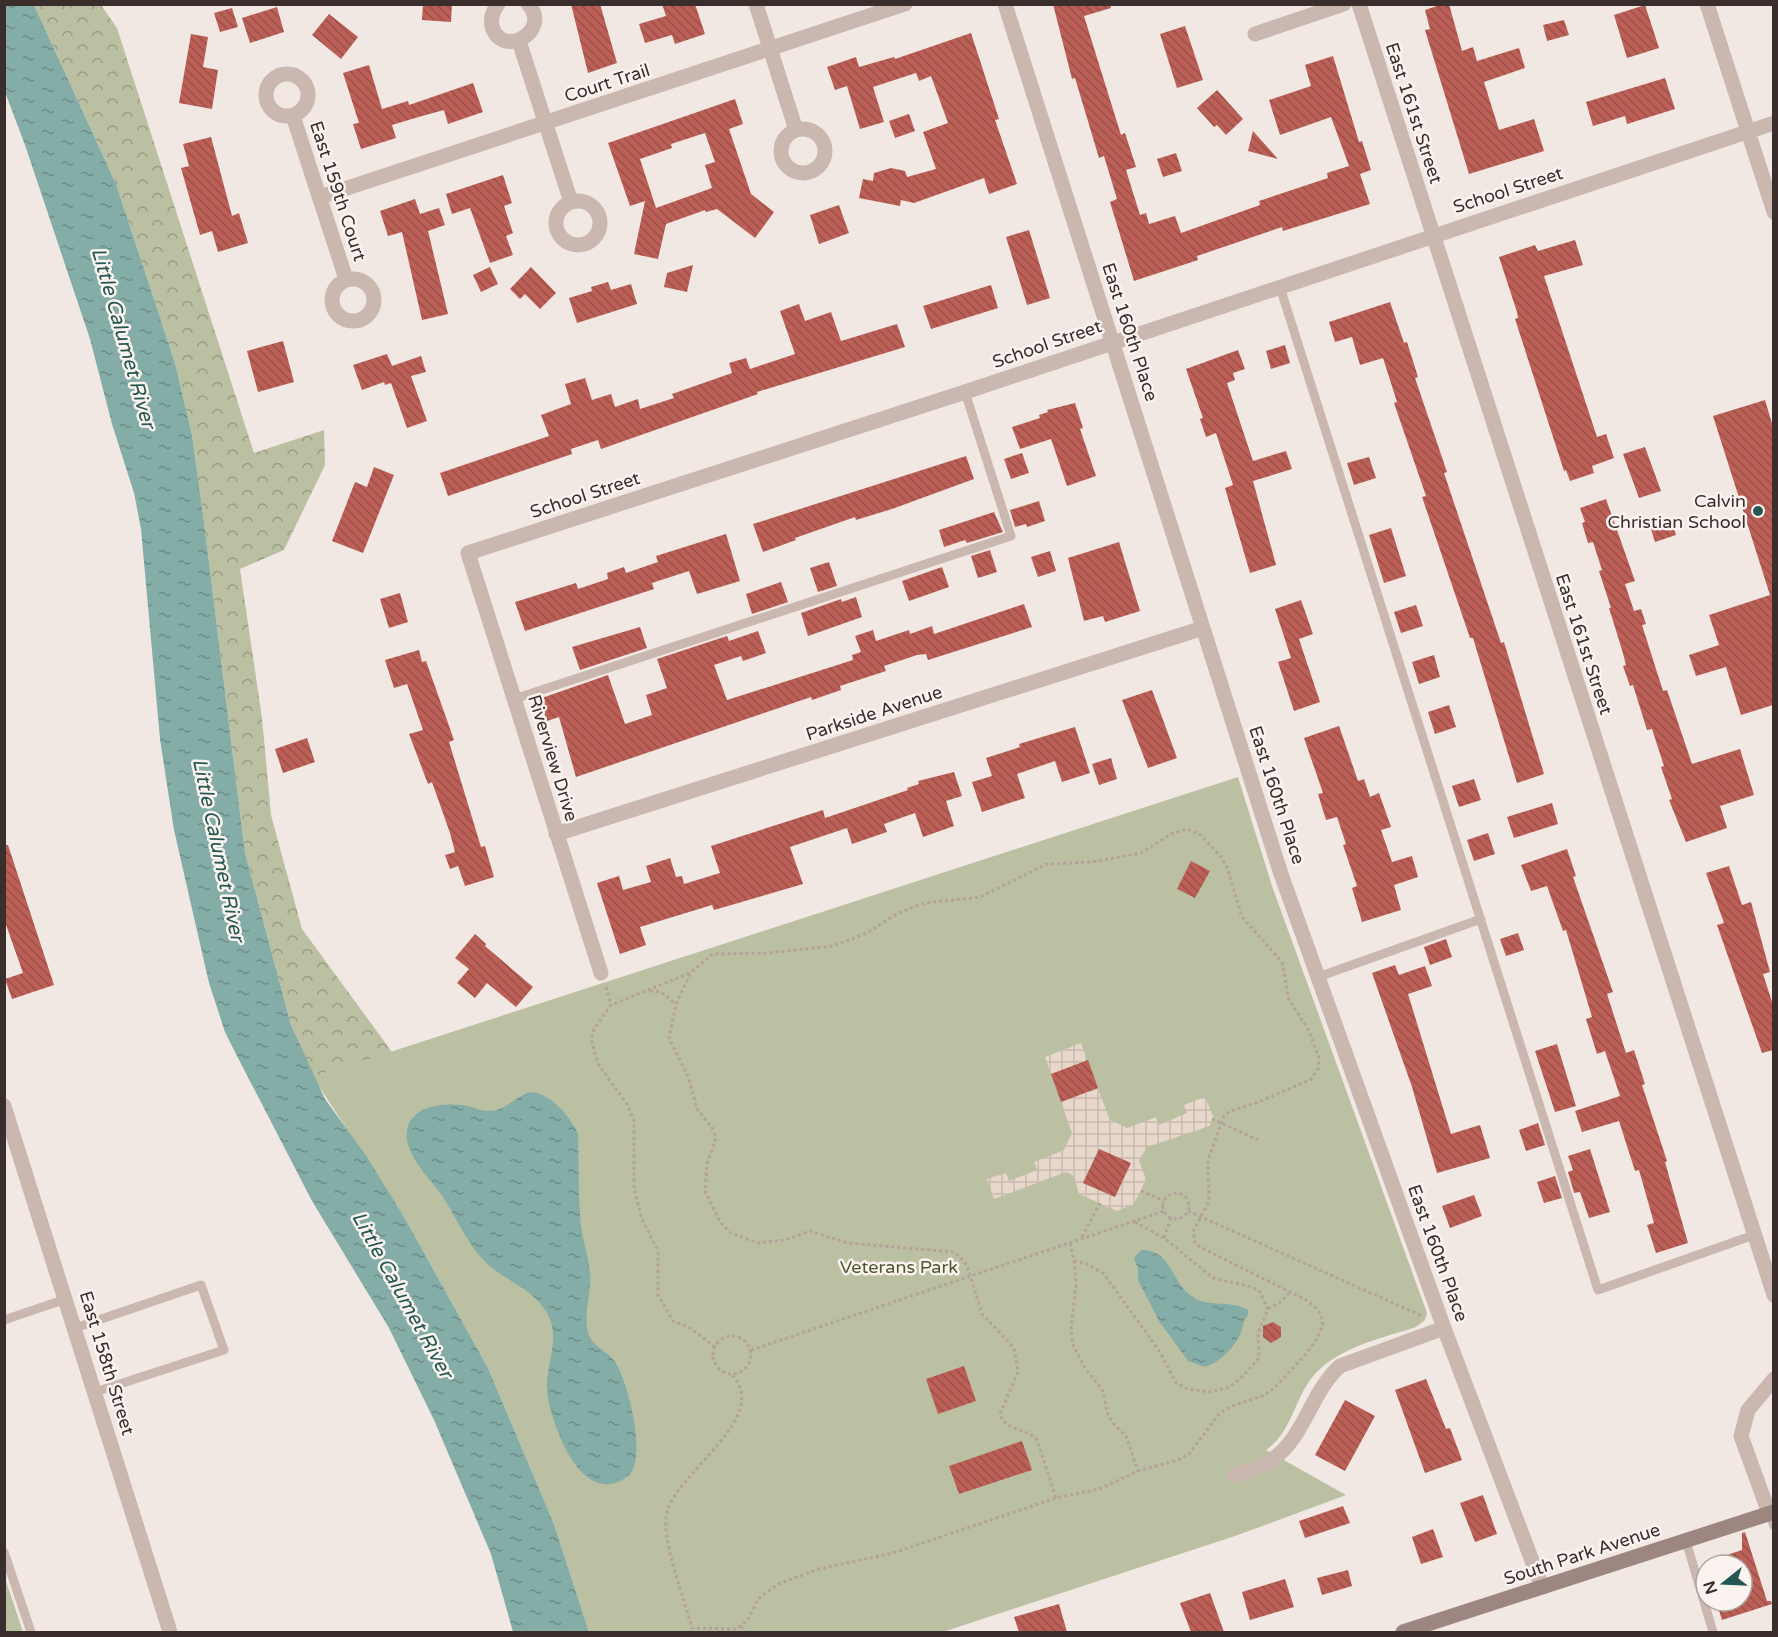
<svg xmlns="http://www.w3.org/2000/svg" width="1778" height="1637" viewBox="0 0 1778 1637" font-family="'Varela Round',sans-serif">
	<defs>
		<pattern id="forest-crowns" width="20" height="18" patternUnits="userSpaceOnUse" patternTransform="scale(1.5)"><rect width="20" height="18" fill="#bbc0a3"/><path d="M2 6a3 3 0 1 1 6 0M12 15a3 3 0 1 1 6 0" fill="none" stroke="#999c85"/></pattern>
		<pattern id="plaza-grid" width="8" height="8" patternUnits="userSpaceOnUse" patternTransform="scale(1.5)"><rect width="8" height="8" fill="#e8d7cb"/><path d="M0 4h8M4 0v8" fill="none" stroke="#c8b9ae"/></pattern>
		<pattern id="water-ripples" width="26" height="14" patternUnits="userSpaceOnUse" patternTransform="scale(1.5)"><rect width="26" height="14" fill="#84ada8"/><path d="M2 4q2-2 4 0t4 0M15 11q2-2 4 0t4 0" fill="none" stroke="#6d8d89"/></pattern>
		<pattern id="building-back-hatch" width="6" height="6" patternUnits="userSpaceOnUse" patternTransform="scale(1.5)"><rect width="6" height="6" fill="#bc6057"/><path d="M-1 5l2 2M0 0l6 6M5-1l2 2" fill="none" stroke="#9a5048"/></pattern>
	</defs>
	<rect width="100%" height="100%" fill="#f2e8e3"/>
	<path fill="url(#forest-crowns)" d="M34 5H101L117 28 254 453 324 430 325 465 284 550 240 569 262 718 271 815 302 929 392 1052 313 1077 291 1025 245 853 204 522 192 435 175 363 116 184Z"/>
	<path fill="#bbc0a3" d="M1238 777 1272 886 1427 1313 1425 1320 1416 1327C1377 1340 1327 1349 1305 1388 1293 1409 1288 1435 1266 1450L1346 1495 1238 1535 943 1632H589L554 1524 488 1368 407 1222 313 1077Z
		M4 1578H5L23 1632H5Z"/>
	<path fill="url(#plaza-grid)" fill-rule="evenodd" d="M1081 1043 1087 1060 1079 1063 1089 1092 1098 1089 1110 1120 1127 1128 1156 1117 1159 1125 1187 1113 1184 1105 1205 1097 1213 1116 1210 1126 1147 1147 1139 1161 1146 1179 1134 1204 1117 1211 1079 1194 1074 1176 1066 1172 994 1199 987 1179 1006 1173 1009 1181 1037 1170 1034 1162 1064 1150 1072 1133 1061 1102 1069 1099 1059 1071 1051 1074 1045 1057ZM1099 1149 1130 1163 1115 1197 1083 1182Z"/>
	<path fill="url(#water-ripples)" d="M5 4 34 5 116 184 175 363 192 435 204 522 245 853 291 1025 325 1099 367 1157 407 1222 488 1368 554 1524 589 1632H513L491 1554 434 1420 389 1328 312 1201 237 1056 225 1032 209 983 174 830 160 739 141 529 134 493 112 424 90 339 25 145 5 92Z
		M530 1092C551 1093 570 1116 578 1134 579 1165 578 1196 581 1226 583 1242 589 1257 590 1273 592 1292 582 1317 589 1335 593 1347 608 1351 615 1362 628 1380 648 1461 628 1476 583 1510 554 1430 548 1398 542 1368 563 1342 547 1313 534 1290 511 1283 492 1268 469 1249 458 1220 443 1197 431 1179 403 1154 407 1130 412 1105 443 1103 463 1105 474 1107 484 1113 496 1110 508 1107 517 1096 530 1092Z
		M1141 1250C1171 1249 1171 1281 1190 1295 1208 1309 1230 1299 1248 1310V1315C1242 1322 1243 1330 1239 1337 1231 1351 1219 1362 1205 1367L1188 1361 1159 1321 1138 1280V1269L1134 1258Z"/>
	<path fill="url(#building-back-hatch)" fill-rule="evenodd" d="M423 4H452L451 22 422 20Z
		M571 4H600L617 63 588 73Z
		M662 4H695L705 34 675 44 672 35 645 43 639 24 666 16Z
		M1053 4H1110L1111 8 1084 16 1121 135 1125 133 1136 167 1126 170 1140 215 1146 213 1149 224 1175 216 1181 233 1260 205 1259 201 1328 178 1327 173 1349 166 1331 117 1280 135 1269 100 1311 86 1305 65 1333 56 1359 142 1362 141 1371 170 1360 174 1370 204 1283 231 1282 227 1197 256 1198 260 1134 281 1110 202 1117 199 1104 156 1099 158 1075 78 1072 79Z
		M1443 4H1449L1462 51 1473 47 1477 61 1519 48 1525 68 1484 82 1499 130 1534 119 1544 151 1469 174 1425 30 1430 29 1425 10Z
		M1645 5 1659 48 1627 58 1614 15Z
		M277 7 284 32 250 43 242 18Z
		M232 8 238 27 220 32 214 13Z
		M329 14 358 37 341 59 312 35Z
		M1564 20 1569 35 1547 41 1543 25Z
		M1185 26 1203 80 1177 88 1160 34Z
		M971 33 999 119 995 120 1017 184 989 194 984 178 914 203 901 200 900 206 859 198 863 179 873 181 874 173 891 168 905 171 907 177 936 169 923 132 948 123 931 76 919 81 916 73 873 87 884 122 860 129 847 86 835 90 827 67 856 57 859 67 894 57 895 59Z
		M191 34 208 37 203 67 218 70 212 109 179 103Z
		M369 65 382 109 408 101 409 105 473 83 483 112 448 124 444 110 422 116 392 125 396 138 361 149 353 124 359 123 343 73Z
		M1665 78 1675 109 1627 124 1625 116 1593 126 1586 102Z
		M1217 90 1243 119 1226 135 1217 125 1214 127 1197 108Z
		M735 99 743 124 729 129 751 194 774 212 755 238 717 209 706 212 705 210 666 224 658 259 634 254 645 201 630 206 608 143ZM705 133 715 162 705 165 712 188 656 208 640 159 672 148 671 144Z
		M909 114 915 131 895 138 889 121Z
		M1253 131 1278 159 1248 151Z
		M211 137 232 216 239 213 248 243 218 252 212 231 200 235 181 168 189 166 183 144Z
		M1176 153 1182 171 1163 177 1157 159Z
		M503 175 512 203 504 206 513 233 506 236 513 255 490 263 470 208 452 214 446 194Z
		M415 199 420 214 439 208 445 225 428 231 448 314 422 320 402 232 388 236 380 211Z
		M839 205 849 233 819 244 810 215Z
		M1029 230 1050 298 1027 305 1006 237Z
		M1575 240 1583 265 1544 276 1597 437 1606 434 1614 458 1592 466 1594 473 1570 481 1566 470 1564 471 1515 319 1518 318 1517 312 1499 257 1535 245 1538 251Z
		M693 265 687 292 664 287 667 273Z
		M490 267 498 284 481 292 473 275Z
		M531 267 556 293 540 309 525 294 520 299 510 289Z
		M608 282 611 290 631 284 637 304 577 323 569 298 592 291 591 287Z
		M991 285 998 308 931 329 923 306Z
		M1390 302 1404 343 1407 342 1418 377 1415 378 1447 472 1444 473 1501 643 1504 642 1544 774 1517 783 1473 638H1470L1422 497 1426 496 1394 403 1397 402 1383 358 1360 365 1352 337 1335 342 1329 322Z
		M799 304 805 321 831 312 841 341 897 324 905 347 757 392 758 394 601 449 598 440 571 449 572 454 448 496 440 473 549 436 541 415 571 404 565 384 585 378 592 400 611 394 615 407 638 399 640 409 674 398 672 394 732 373 729 363 746 358 750 369 795 354 780 311Z
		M283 341 294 382 258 392 247 351Z
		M1285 345 1290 363 1271 369 1266 351Z
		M1238 350 1245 369 1233 373 1235 380 1227 383 1253 461 1286 451 1292 469 1253 481 1276 565 1250 573 1225 488 1233 485 1216 433 1206 437 1200 419 1203 418 1186 369Z
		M387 354 392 366 421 356 426 372 411 376 427 421 407 428 391 383 385 385 384 382 362 390 353 365Z
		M1765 400 1773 427V705L1741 715 1726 667 1696 676 1689 655 1719 645 1709 615 1770 595 1713 416Z
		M1075 403 1083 428 1080 429 1096 476 1067 486 1051 439 1020 449 1012 427 1040 418 1039 415 1048 412 1047 410Z
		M1645 447 1661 491 1639 498 1623 454Z
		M1022 453 1029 473 1011 479 1004 459Z
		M966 456 974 479 892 509 856 520 855 517 795 538 796 540 763 552 753 524Z
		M1369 457 1376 478 1354 485 1347 463Z
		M374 467 394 475 363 553 332 541 355 482 367 487Z
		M1606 499 1635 581 1625 584 1634 611 1641 609 1646 624 1642 625 1663 691 1667 690 1692 764 1740 749 1754 795 1720 806 1727 828 1686 842 1669 800 1672 799 1661 767 1664 766 1652 729 1647 730 1633 685 1630 686 1623 666 1626 665 1622 650 1609 608H1611L1599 571 1602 570 1593 542 1588 543 1582 523 1585 522 1580 508Z
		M1039 501 1045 521 1027 527 1026 524 1015 527 1010 510Z
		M994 512 1003 532 967 543 965 540 944 547 939 530Z
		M1671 519 1676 535 1655 542 1650 526Z
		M1391 528 1406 576 1384 583 1369 535Z
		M726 534 740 581 697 594 689 571 652 583 654 589 525 631 515 602 576 583 578 589 608 579 607 573 624 567 626 573 658 562 656 556Z
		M1119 542 1140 611 1105 622 1103 616 1084 621 1068 558Z
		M990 550 997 572 978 578 971 556Z
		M1050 551 1056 571 1038 577 1031 557Z
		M829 562 837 586 818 592 810 568Z
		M942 567 949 587 909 601 902 581Z
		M781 582 788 602 752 614 746 594Z
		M400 593 408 622 389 628 380 599Z
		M856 597 862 617 808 636 801 613 841 599 842 602Z
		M1301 600 1313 634 1299 639 1320 702 1294 711 1278 662 1291 658 1275 609Z
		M1024 604 1032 627 928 660 926 654 917 655 884 666 886 671 840 686 841 690 812 700 811 697 576 777 559 717 547 721 539 699 608 675 625 724 652 715 646 695 667 688 657 659 727 636 729 641 758 631 766 653 743 661 741 656 714 665 727 700 853 660 852 655 861 652 855 636 873 630 876 641 909 630 910 634 932 626 934 634Z
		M1416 605 1423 626 1401 633 1394 612Z
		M640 627 647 648 580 670 572 647Z
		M419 650 422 662 426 661 454 740 449 742 481 847 485 846 494 877 465 886 458 866 450 869 445 855 455 852 450 833 432 782 428 784 409 734 423 730 407 684 394 688 385 660Z
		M1434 655 1440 677 1419 684 1412 662Z
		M1152 690 1177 758 1148 768 1122 700Z
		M1449 705 1456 727 1435 734 1428 712Z
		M1339 726 1358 781 1364 779 1370 797 1379 793 1391 827 1381 830 1392 862 1412 856 1418 877 1394 885 1401 910 1362 922 1352 888 1357 886 1343 845 1346 844 1337 817 1326 820 1318 794 1323 793 1304 738Z
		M1075 727 1090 773 1062 782 1055 761 1017 774 1025 798 982 812 972 782 992 776 986 758 1020 747 1019 744Z
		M307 738 315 762 283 773 275 749Z
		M1111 758 1117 779 1099 785 1092 764Z
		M954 772 962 796 946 801 954 826 923 837 915 813 884 824 887 832 852 844 847 828 790 847 803 884 714 910 712 905 640 927 646 945 620 954 597 883 619 876 623 890 651 882 646 866 670 858 676 877 682 876 684 884 720 873 711 846 823 810 825 818 908 790 907 788 919 784 918 781Z
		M1474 779 1481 800 1459 807 1452 786Z
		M1552 803 1558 824 1514 838 1507 817Z
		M1488 833 1495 854 1474 861 1467 840Z
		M4 845H8L54 985 12 999 5 979 23 973 4 919Z
		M1567 849 1576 876 1573 877 1613 992 1607 994 1626 1053 1634 1050 1645 1084 1642 1085 1667 1161 1665 1162 1688 1243 1656 1253 1647 1225 1654 1223 1639 1170 1635 1171 1619 1121 1582 1132 1575 1111 1620 1096 1605 1051 1597 1054 1586 1019 1592 1017 1566 930 1563 931 1547 886 1531 891 1521 865Z
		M1191 861 1210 871 1195 898 1177 889Z
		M1729 866 1742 905 1751 902 1770 972 1763 974 1773 1005V1050L1762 1053 1717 925 1724 923 1706 873Z
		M1518 933 1524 950 1506 956 1500 939Z
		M475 934 486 944 485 946 533 987 516 1007 487 983 475 998 457 983 469 969 455 958Z
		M1446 939 1452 957 1430 965 1424 947Z
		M1395 965 1399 975 1425 966 1432 986 1408 994 1451 1134 1480 1125 1490 1158 1437 1173 1412 1087 1372 973Z
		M1557 1044 1576 1106 1555 1112 1535 1051Z
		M1088 1060 1098 1088 1061 1102 1051 1074Z
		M1538 1123 1545 1145 1526 1151 1519 1130Z
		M1099 1149 1131 1163 1115 1197 1083 1183Z
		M1590 1149 1610 1212 1589 1218 1580 1192 1574 1193 1568 1172 1573 1170 1568 1156Z
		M1555 1176 1562 1198 1544 1203 1537 1182Z
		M1474 1195 1482 1216 1450 1228 1442 1206Z
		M1273 1322 1281 1327V1337L1271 1343 1263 1337V1326Z
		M964 1366 976 1401 938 1414 926 1379Z
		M1426 1379 1446 1429 1450 1428 1462 1460 1425 1473 1395 1390Z
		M1345 1400 1375 1416 1345 1471 1315 1455Z
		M1022 1441 1032 1470 959 1494 949 1466Z
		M1483 1495 1497 1534 1475 1542 1460 1503Z
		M1343 1506 1350 1523 1305 1538 1299 1521Z
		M1433 1529 1443 1557 1421 1564 1412 1537Z
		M1745 1532 1767 1601H1771L1772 1604 1722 1620 1716 1601H1742V1565H1706V1562L1742 1550V1533Z
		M1348 1570 1352 1586 1322 1595 1317 1578Z
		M1285 1579 1294 1607 1250 1620 1242 1592Z
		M1210 1593 1224 1632H1191L1180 1603Z
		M1059 1604 1067 1632H1019L1014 1617Z"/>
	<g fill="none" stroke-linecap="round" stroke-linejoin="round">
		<path stroke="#b5a199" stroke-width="3" stroke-dasharray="3 3" stroke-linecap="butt" d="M690 974 676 1004 669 1038 688 1076 697 1109 713 1129 716 1138 707 1164 705 1191 720 1222 731 1233 758 1243 785 1240 810 1231 848 1243 955 1252 967 1265 982 1314 1014 1348 1018 1372 1000 1414C1005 1432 1026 1427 1037 1440L1056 1498
			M606 987 611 1005
			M650 991 661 992 676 1004
			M1212 1119 1258 1140
			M1141 1191 1164 1201
			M1163 1206a13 13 0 1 1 26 0a13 13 0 1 1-26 0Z
			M1188 1211 1422 1316
			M1082 1237 1100 1203
			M1164 1238 1171 1218
			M1070 1243 1074 1261 1076 1286 1071 1329 1073 1345 1085 1368 1103 1391 1107 1412 1112 1422 1126 1436 1138 1471
			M1074 1261 1087 1264 1104 1274 1160 1352 1176 1383 1187 1389 1210 1392 1229 1387 1240 1379 1259 1358 1258 1333 1268 1309 1260 1292 1252 1287 1213 1278 1164 1238 1133 1221
			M1268 1309 1282 1301 1290 1292
			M713 1355a19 19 0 1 1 38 0a19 19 0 1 1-38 0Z
			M715 1347 690 1328 673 1321 658 1295V1251L642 1219 634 1189V1120L627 1104 598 1064 591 1039 594 1029 611 1005 690 973 713 954 767 953 833 946 867 933 895 915 913 907 925 903 980 897 1047 864 1092 862 1141 853 1171 834 1188 829 1202 836 1221 857 1227 867 1242 917 1282 962 1289 1000 1309 1031 1319 1058 1318 1069 1310 1080 1256 1103 1230 1111 1224 1116 1208 1160 1209 1201 1193 1232 1195 1243 1200 1247 1308 1301C1314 1306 1320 1311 1322 1319 1327 1337 1286 1375 1274 1388L1265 1395 1232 1406 1219 1414 1189 1454 1178 1460 1138 1471 1099 1489 1056 1498 893 1553 819 1569 778 1584 758 1599 748 1620 736 1629 692 1628C685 1601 660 1537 667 1512 677 1472 772 1417 732 1375
			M751 1350 1164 1211
			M741 1626 745 1632"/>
		<path stroke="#cab7af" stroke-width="9" d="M1280 287 1598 1290 1754 1235
			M514 699 1011 536 965 392
			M1318 977 1481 919
			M4 1320 66 1299
			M75 1328 201 1285 224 1350 95 1392
			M1769 1513 1774 1526
			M1686 1541 1713 1632
			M4 1552 31 1632"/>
		<path stroke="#cab7af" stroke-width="15" d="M498 4C493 11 490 18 492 26 501 60 553 31 528 4
			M756 4 796 130
			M1005 4 1281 874 1444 1328 1542 1587
			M1359 4 1774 1295
			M1707 4 1774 212
			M1255 34 1344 4
			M519 41 571 202
			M266 95a21 21 0 1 1 42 0a21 21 0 1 1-42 0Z
			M293 116 346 279
			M781 151a22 22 0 1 1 44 0a22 22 0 1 1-44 0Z
			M320 197 905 4
			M556 223a22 22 0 1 1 44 0a22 22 0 1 1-44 0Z
			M332 300a21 21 0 1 1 42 0a21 21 0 1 1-42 0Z
			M556 834 1203 628
			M601 973 468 553 965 392 1774 123
			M4 1106 170 1632
			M1234 1475C1248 1471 1262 1468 1273 1459 1305 1436 1311 1392 1340 1366L1444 1328
			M1769 1513 1741 1436 1748 1410 1774 1379"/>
		<path stroke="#9d8680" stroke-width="15" d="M1403 1632 1774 1512"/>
	</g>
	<circle fill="#255753" stroke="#faf3ef" stroke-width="2" cx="1758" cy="511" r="6"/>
	<g text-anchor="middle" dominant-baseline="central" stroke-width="5" stroke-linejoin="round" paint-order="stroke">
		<g font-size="18" fill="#392e2c" stroke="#faf3ef">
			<text transform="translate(607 83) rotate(-18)">Court Trail</text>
			<text transform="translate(1414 113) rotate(72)">East 161st Street</text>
			<text transform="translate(1508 190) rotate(-18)">School Street</text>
			<text transform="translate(338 191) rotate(72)">East 159th Court</text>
			<text transform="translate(1130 332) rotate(72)">East 160th Place</text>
			<text transform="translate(1047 344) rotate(-19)">School Street</text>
			<text transform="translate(585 495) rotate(-18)">School Street</text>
			<text transform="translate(1584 644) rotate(72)">East 161st Street</text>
			<text transform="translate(874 713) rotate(-18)">Parkside Avenue</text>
			<text transform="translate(553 758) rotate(73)">Riverview Drive</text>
			<text transform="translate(1277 795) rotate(72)">East 160th Place</text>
			<text transform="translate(1438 1253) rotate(70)">East 160th Place</text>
			<text transform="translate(107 1363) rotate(73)">East 158th Street</text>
			<text transform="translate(1582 1554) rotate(-18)">South Park Avenue</text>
		</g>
		<g font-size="18" fill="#392e2c" stroke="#faf3ef" text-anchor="end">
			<text x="1746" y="501">Calvin<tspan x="1746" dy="21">Christian School</tspan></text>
		</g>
		<g font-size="18" fill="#4e5532" stroke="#faf3ef">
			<text x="899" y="1267">Veterans Park</text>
		</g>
		<g font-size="20" font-style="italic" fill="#255753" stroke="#faf3ef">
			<text transform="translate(123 338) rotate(74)">Little Calumet River</text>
			<text transform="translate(218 850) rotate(78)">Little Calumet River</text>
			<text transform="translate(402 1295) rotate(61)">Little Calumet River</text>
		</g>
	</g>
	<rect width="1778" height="1637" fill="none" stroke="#392e2c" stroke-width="12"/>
	<g transform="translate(1724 1583) rotate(252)"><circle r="28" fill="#faf3ef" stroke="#ada4a1" stroke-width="1.5"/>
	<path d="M0-4.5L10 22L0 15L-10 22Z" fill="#255753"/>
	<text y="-9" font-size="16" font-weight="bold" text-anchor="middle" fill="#392e2c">N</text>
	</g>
</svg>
